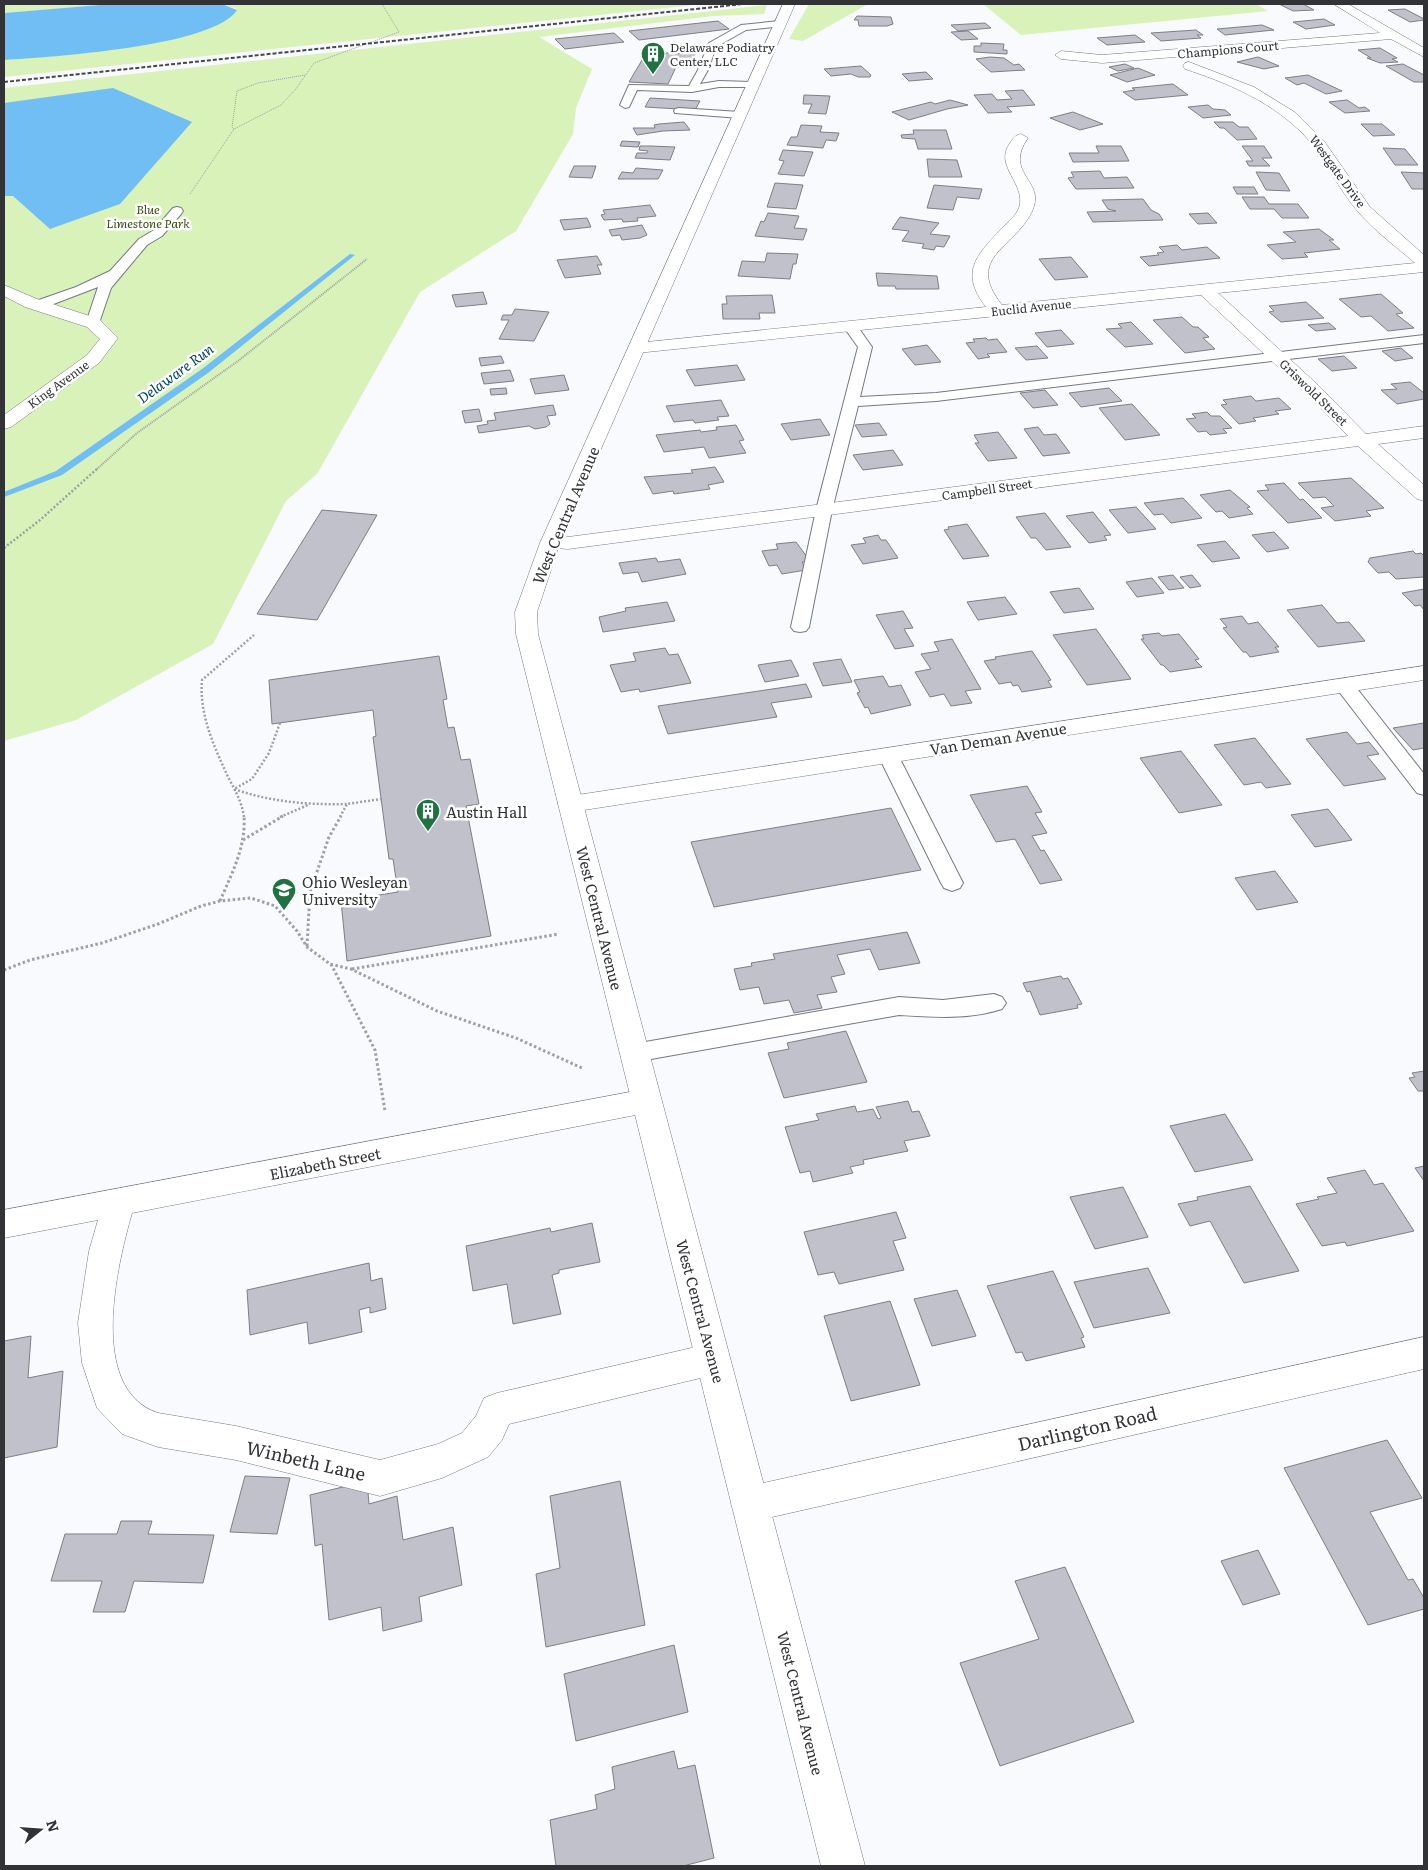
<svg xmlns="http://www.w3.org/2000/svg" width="1428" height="1870" viewBox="0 0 1428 1870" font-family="Literata,serif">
	<rect width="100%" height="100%" fill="#f8fafe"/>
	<path fill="#d8f2b9" d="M4 4H111L4 13Z
		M222 4H704L4 77V60L149 45 237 9Z
		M809 4H868L803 41 789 39Z
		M983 4H1256L1268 11 1021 35Z
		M767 5 764 14 713 16 539 37 592 69 576 108 573 134 516 231 420 292 317 474 286 501 213 644 76 720 4 741V88Z"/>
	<path fill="#71bef5" d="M111 4H222L237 10C213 47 50 57 4 60V13Z
		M113 88 192 122 120 204 50 229 13 196H4V103Z"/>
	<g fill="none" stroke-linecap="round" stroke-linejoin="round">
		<path fill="#71bef5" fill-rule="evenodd" d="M350 254 355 255 208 373 62 475 4 497V492L56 471 202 369Z"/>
	</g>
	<path fill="#c0c1cb" stroke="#7e7e88" d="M1279 4H1303L1314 10 1293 11Z
		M1405 9 1424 19V20L1410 22 1388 10Z
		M857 16 891 17 893 24 887 26H859L858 20H854Z
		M1324 19 1335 25 1306 29 1293 22Z
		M718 21 729 29 639 40 629 31Z
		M985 23 991 28 958 31 951 25Z
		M1262 25 1274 30 1225 35 1217 29Z
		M1196 30 1203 35H1197L1201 38 1161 41 1151 33Z
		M968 31 978 39 961 40 951 32Z
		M614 33 624 42 565 49 555 39Z
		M1135 35 1145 42 1107 45 1097 38Z
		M981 43 1004 44 1003 50H1007V54L974 52V46H981Z
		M1380 48 1397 58 1392 59 1398 62 1380 63 1367 58H1371L1358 50Z
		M666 53 695 54 688 68 676 67 668 84 629 82 645 55H664Z
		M990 57 1004 58 1014 65 1019 64 1025 70 991 72 976 59Z
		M1258 57 1279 66 1264 69 1237 62Z
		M1125 64 1134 68 1118 71 1109 67Z
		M1403 64 1424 75V82H1414L1386 66Z
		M861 66 871 75 870 77H858L851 74 831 76 824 69Z
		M1138 68 1155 75 1127 82 1110 75Z
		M926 72 933 79 909 81 902 74Z
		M1308 75 1342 91 1326 94 1304 83 1297 85 1285 78Z
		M1173 84 1188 95 1135 100 1123 92 1135 90 1132 88Z
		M1023 90 1035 105 1007 107 1012 112 988 113 974 95 992 94 997 100 1012 99 1005 91Z
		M804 95 830 96 826 114 808 113 812 104H803Z
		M650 98 700 101 695 110 645 107Z
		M950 100 968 105 947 109 909 120 892 112 931 102 935 104Z
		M1347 100 1359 108 1365 107 1370 111 1345 113 1329 102Z
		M1208 105 1213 109 1225 110 1231 115 1203 118 1188 107Z
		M1073 112 1103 124 1080 130 1050 118Z
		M684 122 690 130 663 131 637 135 633 128H655L654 125 659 124Z
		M1214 122H1233L1239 127H1248L1257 139 1237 140 1224 128H1220Z
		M1361 124H1382L1395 135 1373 136Z
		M801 125 822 126 820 132 839 133 836 141 826 140 823 148 787 145 791 137H797Z
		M913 130H946L952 149H918L915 139 902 138 901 135 914 134Z
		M622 141 640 142 638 147 620 146Z
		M640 146H650L675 147 670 160 635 158 637 153H647L648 151 639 150Z
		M1096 146H1121L1129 161 1073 162 1069 153H1099Z
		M1242 146H1264L1272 158H1262L1270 166H1249L1246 161H1253Z
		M1383 148 1405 149 1418 165H1395Z
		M783 150 813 152 804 176 778 174 784 161 779 160Z
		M927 159 957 160 962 177H929Z
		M574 166H596L592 178 569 177Z
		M636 168 663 170 658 179H618L622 172 633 173Z
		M1100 171 1104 178 1127 177 1134 188 1076 189 1068 178 1074 177 1071 172Z
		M1256 172 1279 173 1290 191 1266 190Z
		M1401 172 1424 173V189H1412Z
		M775 183 803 185 796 209 767 207Z
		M934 185 982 189 979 199 957 197 953 210 927 208Z
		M1233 187H1254L1258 194H1237Z
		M1242 197H1264L1269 204H1298L1309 218H1282L1274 209H1250Z
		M1143 199 1151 210 1159 214 1163 220 1093 222 1087 212 1116 211 1108 209 1102 200Z
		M650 205 656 216 637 218 638 221 623 222 622 219 604 220 601 215 605 214 603 210Z
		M768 213 799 216 794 228 807 229 803 240 755 236 761 221 764 222Z
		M1208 213 1217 223 1198 224 1189 214Z
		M900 217 939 223 930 234 950 236 944 247 936 246 934 250 922 248 924 244 902 241 909 231 892 229Z
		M587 218 591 227 564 230 560 220Z
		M642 225 647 235 640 238 622 240 620 235 612 236 609 230Z
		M1319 229 1334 240H1329L1340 249 1304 253 1308 257 1282 259 1267 245 1296 242 1283 232Z
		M1177 245 1182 250 1207 247 1220 258 1149 266 1140 257 1159 255 1157 253 1164 252 1159 247Z
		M767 253 798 254 796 264H793L790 279 738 276 742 261 765 262Z
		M597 256 602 265H597L601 274 565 278 557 260Z
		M1071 257 1088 277 1055 280 1039 259Z
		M876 273 937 276 939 289H896L895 286H878Z
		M483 292 487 304 456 307 452 295Z
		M1381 294 1403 313 1396 314 1414 328 1388 331 1371 316 1361 317 1339 299Z
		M772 295 775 313H759L760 319H723L722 304H727L726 296Z
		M1306 302 1324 318 1281 322 1269 312 1274 311 1269 306Z
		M515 309 549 312 534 341 499 339 509 320H501L503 315H512Z
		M1182 317 1193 327H1198L1209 337 1203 338 1215 349 1185 353 1153 320Z
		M1131 322 1153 344 1125 347 1106 329 1122 328 1118 324Z
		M1329 323 1336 329 1316 331 1308 325Z
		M1061 330 1074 344 1047 347 1035 333Z
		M986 338 988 340 997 339 1007 352 987 354 990 357 978 359 966 343 975 342 973 339Z
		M927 345 941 362 915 365 902 349Z
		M1037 346 1048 358 1026 360 1015 348Z
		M1401 348 1413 358 1395 361 1382 351Z
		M501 356 504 363 481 366 479 358Z
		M1344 356 1357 368 1332 371 1318 359Z
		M737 365 745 380 695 386 686 370Z
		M510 370 514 381 484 384 481 373Z
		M564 375 569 390 535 394 530 379Z
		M1410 382 1424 393V399L1397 404 1381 390 1397 389 1391 384Z
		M506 388 507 394 491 395 490 389Z
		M1109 388 1122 401 1081 407 1069 393Z
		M1045 390 1058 405 1033 408 1020 393Z
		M1251 396 1256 401 1279 398 1291 409 1275 411 1279 414 1253 418 1256 421 1239 424 1221 405 1227 404 1223 400Z
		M721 400 729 416 717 417 719 420 695 423 693 420 674 422 666 406Z
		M1132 404 1160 435 1125 440 1099 408Z
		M553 405 556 415 547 416 550 424 546 427 535 429 529 426 479 433 477 426 488 424 487 421 496 420 494 413Z
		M479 409 482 421 465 423 462 411Z
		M1207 412 1211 416H1220L1232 428 1223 429 1227 433 1210 435 1206 431 1198 432 1186 419 1196 418 1192 414Z
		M820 419 830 435 791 440 781 424Z
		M879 423 887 435 862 437 855 425Z
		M736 425 744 440 739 441 746 453 709 458 704 447 664 452 656 435 700 430 701 432 717 430 716 427Z
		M1038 427 1044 435 1056 434 1070 453 1043 456 1024 429Z
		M998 432 1017 458 988 461 975 443H979L974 435Z
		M893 450 903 465 863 470 853 455Z
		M715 467 724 482 708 485 710 489 674 494 673 491 653 494 644 477 693 473 691 470Z
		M1351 478 1384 508 1366 511 1371 516 1335 521 1321 508 1334 506 1325 497 1313 498 1298 483Z
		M1284 483 1300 500 1303 499 1322 518 1288 523 1257 491 1269 490 1265 485Z
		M1230 490 1250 507 1247 508 1253 514 1229 518 1222 511 1216 512 1200 495Z
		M1183 498 1202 518 1171 523 1163 514 1154 515 1144 503Z
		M1136 507 1156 529 1128 533 1109 510Z
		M322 510 377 515 317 620 257 614Z
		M1093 512 1111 535 1104 536 1107 540 1089 543 1066 516Z
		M1045 513 1071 547 1046 550 1036 538H1031L1016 517Z
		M967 524 989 556 963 559 944 530 949 529 948 527Z
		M1274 532 1289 548 1267 552 1252 535Z
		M878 535 881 540H886L898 558 863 564 851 545 866 543 863 538Z
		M1225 541 1240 558 1212 562 1197 545Z
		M796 542 810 561 802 562 806 570 782 574 777 565 769 566 762 551 778 549 776 544Z
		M1413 551 1416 554 1421 553 1424 556V577L1396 579 1389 572 1378 573 1368 562 1370 558Z
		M656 558 658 562 680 559 686 574 642 582 638 572 623 574 619 563Z
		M1173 575 1184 588 1169 590 1158 577Z
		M1192 575 1201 586 1190 588 1180 577Z
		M1152 578 1164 593 1137 597 1126 582Z
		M1079 588 1094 609 1064 613 1050 592Z
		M1424 589V610L1420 605 1415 606 1402 593Z
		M1005 597 1017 614 978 620 967 602Z
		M667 602 675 621 603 632 599 617 626 611 625 608Z
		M1322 605 1337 623 1349 622 1365 641 1318 647 1287 610Z
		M903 611 913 628 904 629 914 646 895 649 876 615Z
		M1242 616 1248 624 1258 622 1279 647H1275L1279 652 1250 657 1246 652H1243L1223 628 1227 627 1220 619Z
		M1096 629 1131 679 1087 685 1053 635Z
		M1159 633 1162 636 1179 634 1199 659 1195 660 1202 667 1170 672 1163 665H1161L1141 639H1144L1142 635Z
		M952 639 981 689 965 691 972 703 951 706 944 694 930 697 915 672 931 669 921 654 939 651 934 642Z
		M665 648 669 655 678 654 691 683 640 692 639 689 621 692 610 665 636 661 633 653Z
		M1032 651 1051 680 1048 681 1052 687 1022 692 1018 685 1013 686 1011 682 999 684 984 661 996 659 995 657Z
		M439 656 447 699 443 700 448 728 454 727 461 760 470 759 479 804 466 806 491 936 347 961 341 901 398 892 393 859H389L373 737 376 736 373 710 272 724 269 680Z
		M841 659 852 682 823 686 813 663Z
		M791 660 799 676 765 682 758 665Z
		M883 676 889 687 901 685 911 705 871 714 868 707 865 708 857 693 860 692 854 680Z
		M806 684 812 697 771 703 777 717 668 734 658 706Z
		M1424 723V748L1413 750 1393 728Z
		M1347 732 1357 744 1369 742 1379 754 1367 756 1386 779 1344 786 1306 739Z
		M1255 738 1291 784 1266 788 1261 782 1244 785 1214 745Z
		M1181 751 1222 805 1179 813 1140 758Z
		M1027 786 1042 812 1035 813 1047 833 1032 836 1041 851 1044 850 1062 880 1040 884 1015 839 996 842 970 795Z
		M891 808 921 870 714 907 691 842Z
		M1328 809 1352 840 1315 847 1291 815Z
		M1275 871 1298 902 1257 910 1235 878Z
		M907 932 920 963 879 970 870 949 837 955 845 974 831 977 837 992 817 995 822 1008 794 1013 789 1000 764 1004 759 987 740 990 734 969 752 966 751 963 775 959 773 954Z
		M1061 976 1063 979 1068 978 1082 1004 1077 1005 1078 1008 1040 1015 1030 991 1027 992 1023 983Z
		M846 1031 867 1082 784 1098 768 1053 789 1049 787 1043Z
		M1424 1071V1091H1418L1409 1078 1415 1077 1412 1073Z
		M908 1101 912 1112 919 1111 930 1136 904 1141 908 1151 863 1160 864 1164 850 1167 853 1173 813 1182 810 1171 800 1173 785 1127 819 1120 816 1114 855 1106 857 1112 873 1109 878 1119 881 1118 876 1107Z
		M1225 1114 1253 1160 1195 1172 1170 1126Z
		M1424 1166V1181L1415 1168Z
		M1365 1170 1374 1185 1383 1183 1414 1231 1347 1246 1345 1242 1322 1246 1296 1204 1319 1199 1317 1197 1337 1193 1327 1178Z
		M1250 1186 1299 1271 1244 1283 1210 1221 1190 1226 1178 1204 1198 1200 1197 1197Z
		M1123 1187 1148 1237 1095 1249 1070 1197Z
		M896 1212 906 1238 893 1241 904 1270 839 1284 834 1272 818 1275 804 1232Z
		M592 1223 600 1262 559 1270V1273L552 1275 561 1314 513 1324 507 1284 473 1291 466 1246 550 1228 551 1232Z
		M369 1263 371 1281 382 1278 386 1309 370 1313V1307L359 1310 362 1332 309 1344 307 1322 250 1335 247 1290Z
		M1148 1268 1170 1313 1094 1328 1074 1282Z
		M1053 1271 1084 1337 1081 1338 1085 1347 1026 1361 1022 1352 1016 1353 987 1286Z
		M957 1290 976 1336 932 1346 914 1299Z
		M890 1301 920 1385 851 1401 824 1316Z
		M31 1336 28 1378 63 1371 57 1447 4 1458V1341Z
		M1387 1440 1422 1498 1370 1512 1408 1580 1413 1579 1424 1598V1609L1368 1625 1284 1468Z
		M245 1476 290 1478 277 1534 230 1532Z
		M367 1481 369 1504 397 1496 403 1540 453 1527 462 1585 419 1597 422 1621 383 1631 381 1607 329 1620 322 1544 315 1546 310 1495Z
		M620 1481 645 1625 546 1647 536 1574 560 1568 550 1496Z
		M121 1521H152L148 1534 214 1535 203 1583 134 1581 125 1612H93L102 1581H51L65 1534H117Z
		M1258 1550 1280 1594 1243 1605 1221 1561Z
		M1065 1567 1134 1722 1000 1766 960 1663 1039 1639 1015 1581Z
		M674 1645 688 1712 576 1741 564 1674Z
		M674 1751 678 1769 695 1765 714 1858 683 1866H556L550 1820 597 1809 595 1795 615 1789 612 1767Z"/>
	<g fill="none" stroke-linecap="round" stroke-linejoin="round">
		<defs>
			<path id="service" d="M780 21 783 22V26L746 30 716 47 708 70 700 84 719 81 752 82 756 83 757 85 756 87H719L692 92 637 90 629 107 625 108 620 105 629 85 689 86 698 70 709 43 741 25Z
				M679 108 740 112 745 115 740 118 675 113 674 111 675 109Z
				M177 207 181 208 183 211 181 214 162 236 147 245 111 288 98 326 93 327 86 323 98 287 43 308 38 309 31 305 33 302 76 287 110 271 139 239 154 230 173 208Z
				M850 322 855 323 872 347 860 397 936 393 1424 335V343L936 401 858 406 832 510 809 627 806 631 800 632 794 631 791 627 816 510 858 347 843 326Z
				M1344 679 1351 681 1424 774V795L1417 793 1337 689 1335 685 1337 681Z
				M888 749 895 751 898 755 963 883 960 888 952 891 944 888 941 883 878 755 881 751Z
				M994 994 1002 997 1006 1003 1002 1009C969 1020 933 1017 899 1015L634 1062 625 1060 622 1053 625 1046 634 1044 899 997 943 1000Z"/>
			<path id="minor" d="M1334 4H1348L1424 48V57L1391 39 1102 63 1061 59 1055 55 1061 51 1102 55 1380 33Z
				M1189 62 1254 87 1296 113 1324 141 1370 207 1424 255V272L1218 293 1318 385 1366 434 1424 426V438L1378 444 1424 485V501L1417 499 1358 446 568 549 543 547 540 543 543 539 568 537 1348 436 1306 393 1201 295 637 353 631 352 628 348 631 344 637 343 986 307C958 271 978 254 1004 226 1010 221 1016 215 1019 208 1027 184 993 166 1010 143 1013 139 1015 135 1021 134L1028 138C1003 173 1045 180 1033 209 1017 248 963 256 1002 305L1415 263C1393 244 1369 227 1351 203 1333 179 1321 150 1298 129 1266 99 1225 82 1185 69L1183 66 1185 63Z
				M4 285 37 299 99 319 118 338 99 363 11 427 4 429V415L87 355 100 339 87 327 25 307 4 296Z
				M1424 666V680L571 812 562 810 558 804 562 798 571 796Z
				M646 1089 657 1092 661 1101 657 1110 646 1113 132 1213C117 1266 87 1389 158 1413L236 1426 380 1460 438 1444 462 1433 476 1416 484 1398 497 1393 713 1343 725 1348 730 1359 725 1370 713 1375 509 1424 502 1440 488 1457 442 1478 380 1496 236 1460 158 1447 122 1434 97 1408 82 1363 78 1323 89 1251 98 1220 4 1238V1210Z
				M1424 1337V1369L750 1522 737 1517 731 1504 737 1491 750 1486Z"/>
			<path id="secondary" d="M783 4H795L560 543 537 612 538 634 865 1866H821L516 634 515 612 540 543Z"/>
		</defs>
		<use href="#service" stroke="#747982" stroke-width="2"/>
		<use href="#minor" stroke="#747982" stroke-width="1"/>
		<use href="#secondary" stroke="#747982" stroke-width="1"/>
		<path stroke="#9ea0a4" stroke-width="1" stroke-dasharray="1 1" stroke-linecap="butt" d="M234 129 232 127 237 91 258 83 305 75
			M190 194 234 129 281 105 296 89 314 63 399 32 382 4"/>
		<path stroke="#9ea0a4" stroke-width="2" stroke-dasharray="1 1" stroke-linecap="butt" d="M97 469 137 433 238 361 367 259"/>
		<path stroke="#9ea0a4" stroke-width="2.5" stroke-dasharray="2 2" stroke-linecap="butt" d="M4 548 40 520 98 468
			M280 723 269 753 252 779 234 789C271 802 308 805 347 804
			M244 817C242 802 235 790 228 777 214 746 199 715 202 680L254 635
			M280 817 308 805
			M340 817 347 804 381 799"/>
		<path stroke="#9ea0a4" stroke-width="3" stroke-dasharray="2.5 2.5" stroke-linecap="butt" d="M243 840 283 816
			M220 901C232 873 246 847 244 816
			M307 946 310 892 329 837 341 816
			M331 964 375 1050 385 1111
			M352 969 559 934
			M4 970 30 960 102 943 158 924 201 906 220 901 251 898 275 906 297 931 307 947 330 964 351 969 437 1011 516 1038 582 1068"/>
		<use href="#service" fill="#fff" fill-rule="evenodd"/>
		<use href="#minor" fill="#fff" fill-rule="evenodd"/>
		<use href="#secondary" fill="#fff" fill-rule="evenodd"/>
		<path stroke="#45474b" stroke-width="2" stroke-dasharray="4 2" stroke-linecap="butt" d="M4 82 743 4"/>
	</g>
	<defs>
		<symbol id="building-pin" viewBox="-11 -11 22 30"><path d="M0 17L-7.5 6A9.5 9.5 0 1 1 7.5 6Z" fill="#207243" stroke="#fff"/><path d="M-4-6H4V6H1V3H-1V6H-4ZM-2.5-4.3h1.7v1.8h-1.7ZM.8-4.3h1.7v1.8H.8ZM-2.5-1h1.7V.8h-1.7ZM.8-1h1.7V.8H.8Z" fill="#fff"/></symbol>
		<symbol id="university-pin" viewBox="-11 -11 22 30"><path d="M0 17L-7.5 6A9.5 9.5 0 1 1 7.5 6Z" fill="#207243" stroke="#fff"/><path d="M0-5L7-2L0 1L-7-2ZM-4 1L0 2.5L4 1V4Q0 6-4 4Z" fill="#fff"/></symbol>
	</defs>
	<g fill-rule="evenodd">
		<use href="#building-pin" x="639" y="40" width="28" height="38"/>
		<use href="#building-pin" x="414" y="797" width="28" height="38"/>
		<use href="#university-pin" x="270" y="876" width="28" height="38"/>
	</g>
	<g text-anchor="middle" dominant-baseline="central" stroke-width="5" stroke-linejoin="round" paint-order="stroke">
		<g font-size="12" fill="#313337" stroke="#fff" text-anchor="start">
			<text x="670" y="47">Delaware Podiatry<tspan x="670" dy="14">Center, LLC</tspan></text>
		</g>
		<g font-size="12" fill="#313337" stroke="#fff">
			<text transform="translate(1228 49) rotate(-5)">Champions Court</text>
			<text transform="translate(1338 171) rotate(54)">Westgate Drive</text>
			<text transform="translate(1031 307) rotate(-6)">Euclid Avenue</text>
			<text transform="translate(58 384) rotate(-36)">King Avenue</text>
			<text transform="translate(1314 392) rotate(44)">Griswold Street</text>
			<text transform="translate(987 489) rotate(-8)">Campbell Street</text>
		</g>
		<g font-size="12" font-style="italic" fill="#364b14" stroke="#fff">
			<text x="148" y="209">Blue<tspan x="148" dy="14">Limestone Park</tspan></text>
		</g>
		<g font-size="14" font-style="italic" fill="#024265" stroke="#fff">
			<text transform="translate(175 373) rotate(-36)">Delaware Run</text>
		</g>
		<g font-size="15" fill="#313337" stroke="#fff">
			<text transform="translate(565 515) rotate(-67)">West Central Avenue</text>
			<text transform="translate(998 738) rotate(-9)">Van Deman Avenue</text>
			<text transform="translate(600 918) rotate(76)">West Central Avenue</text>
			<text transform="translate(325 1163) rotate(-11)">Elizabeth Street</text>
			<text transform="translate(701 1311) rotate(75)">West Central Avenue</text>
			<text transform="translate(801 1703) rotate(76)">West Central Avenue</text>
		</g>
		<g font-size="15" fill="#313337" stroke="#fff" text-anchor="start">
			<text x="446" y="811">Austin Hall</text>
			<text x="302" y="881">Ohio Wesleyan<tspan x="302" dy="17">University</tspan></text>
		</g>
		<g font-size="18" fill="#313337" stroke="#fff">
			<text transform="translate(1087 1428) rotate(-13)">Darlington Road</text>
			<text transform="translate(306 1460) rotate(13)">Winbeth Lane</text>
		</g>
	</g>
	<rect width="1428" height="1870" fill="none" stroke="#313337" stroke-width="10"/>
	<g transform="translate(40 1830) rotate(73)" stroke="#ffffff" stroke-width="4" paint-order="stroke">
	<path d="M0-4L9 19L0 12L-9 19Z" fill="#313337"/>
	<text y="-8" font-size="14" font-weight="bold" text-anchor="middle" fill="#313337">N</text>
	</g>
</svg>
